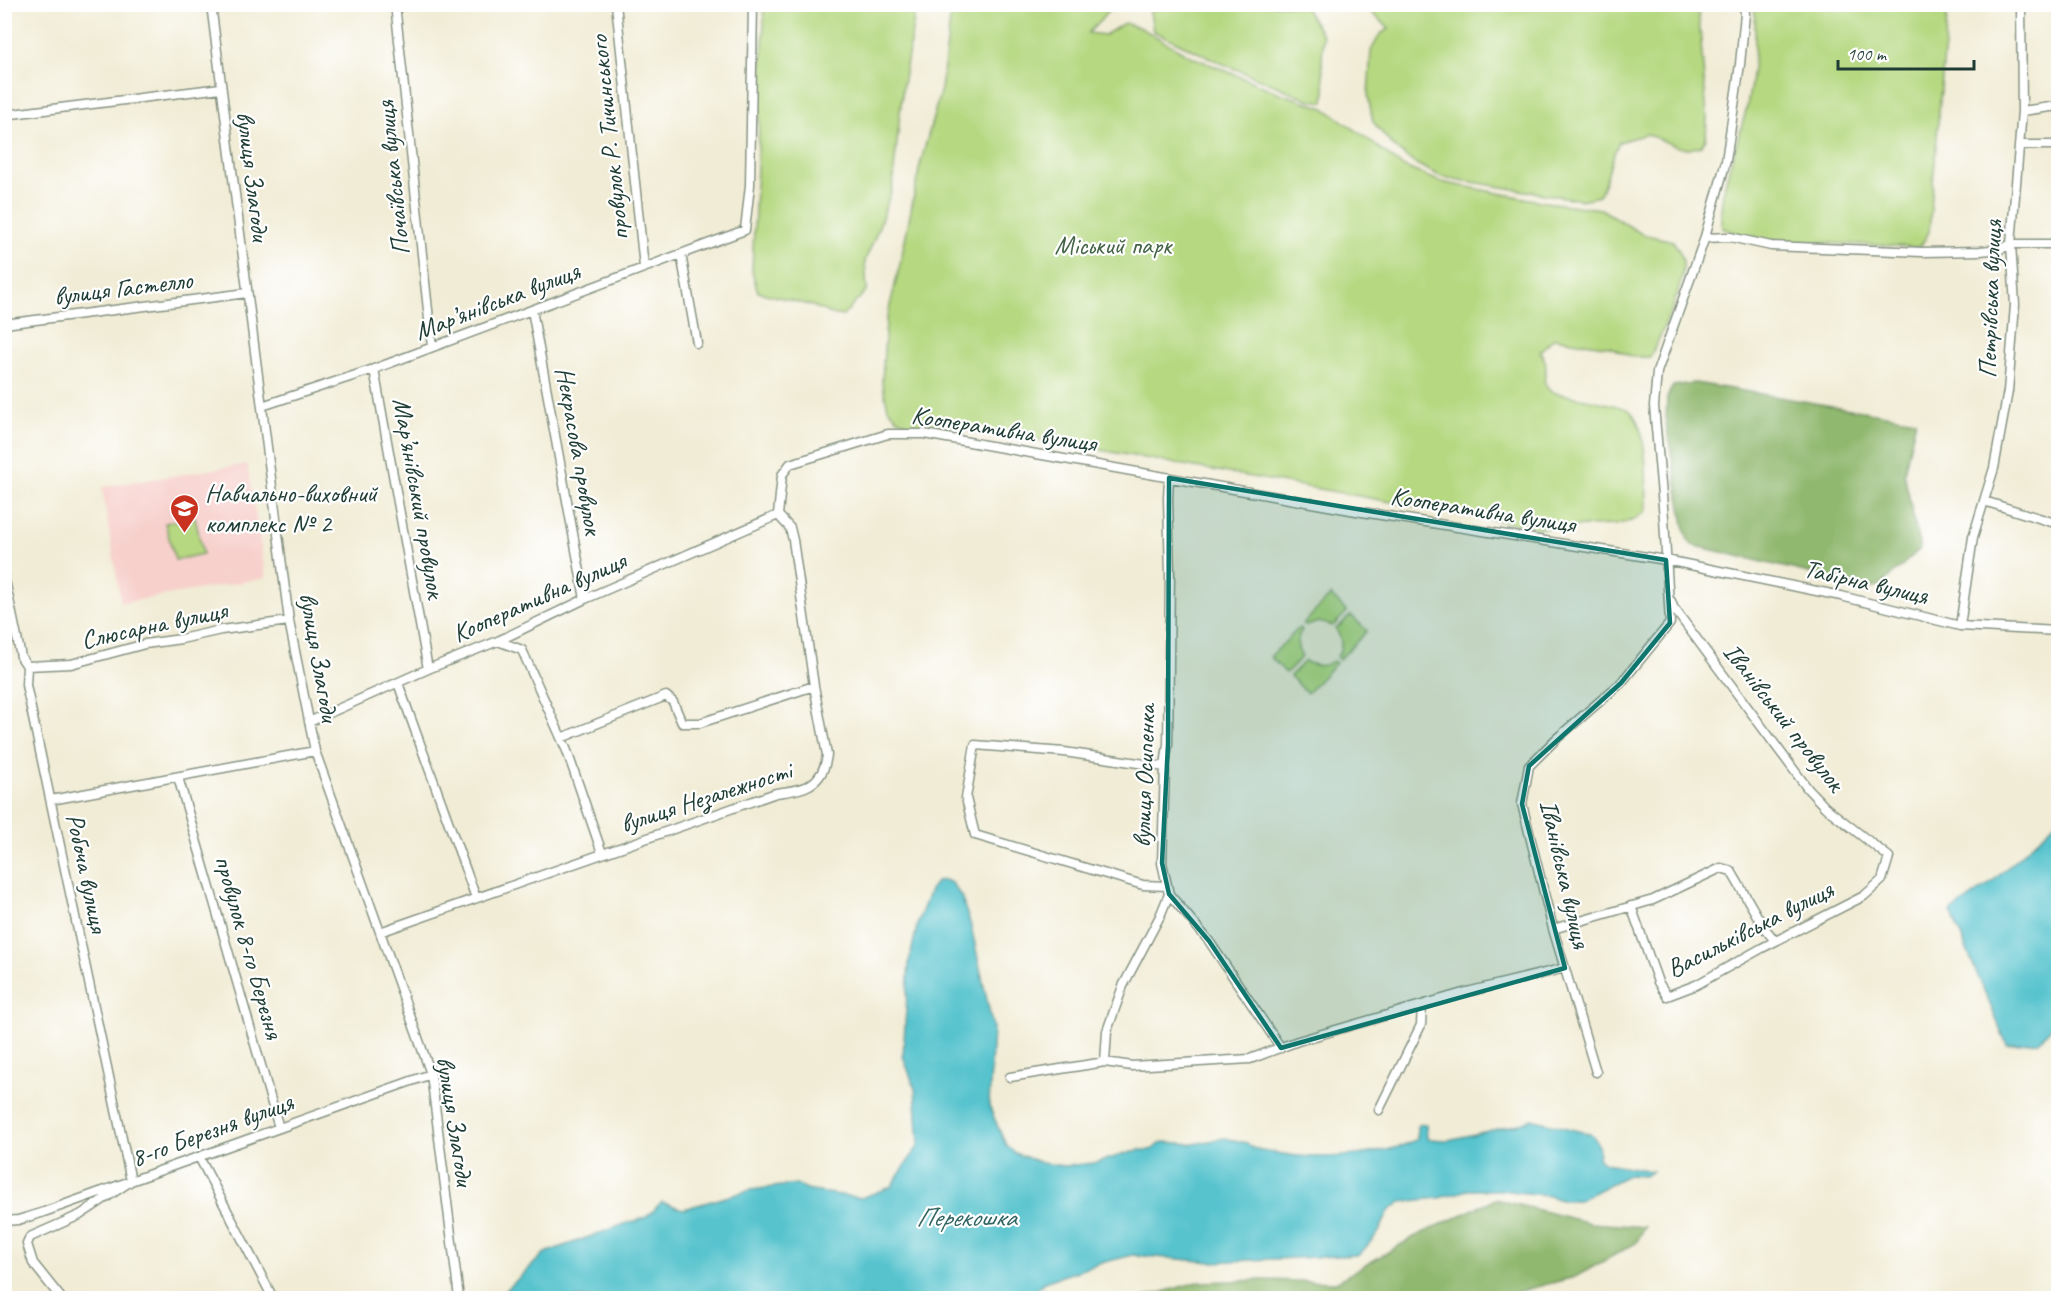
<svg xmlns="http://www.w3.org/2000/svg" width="2063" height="1303" viewBox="0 0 2063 1303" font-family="Caveat,sans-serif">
	<rect width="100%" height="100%" fill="#fff"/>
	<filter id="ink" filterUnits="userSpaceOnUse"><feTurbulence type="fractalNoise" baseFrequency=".0167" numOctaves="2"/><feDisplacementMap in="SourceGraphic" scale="12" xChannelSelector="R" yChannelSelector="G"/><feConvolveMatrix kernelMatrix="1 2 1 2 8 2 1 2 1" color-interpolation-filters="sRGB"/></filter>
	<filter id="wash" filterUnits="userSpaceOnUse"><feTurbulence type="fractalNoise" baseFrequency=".008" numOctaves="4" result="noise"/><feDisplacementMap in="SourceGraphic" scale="24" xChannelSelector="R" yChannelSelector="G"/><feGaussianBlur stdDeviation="1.35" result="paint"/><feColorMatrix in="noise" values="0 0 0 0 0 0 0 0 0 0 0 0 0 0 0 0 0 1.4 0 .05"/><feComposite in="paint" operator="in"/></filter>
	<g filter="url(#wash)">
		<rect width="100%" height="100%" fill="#f1ecd5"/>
		<path fill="#f7d0cc" d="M247 464 266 578 121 603 102 487Z"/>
		<path fill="#b5d880" stroke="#6a8a5a" stroke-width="1.5" d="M763 5 916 4V7L903 85 892 189 876 235 865 261 867 290 843 316 831 314 813 306 758 292 752 272 764 23Z
			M952 5H1113L1100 21 1088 33 1105 35 1124 23 1141 28 1190 56 1277 92 1324 108 1361 134 1402 166 1441 182 1545 202 1601 209 1642 234 1673 241C1678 248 1682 254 1683 262 1685 285 1661 336 1650 357H1633L1610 347 1554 338 1540 351C1542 355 1544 358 1545 361 1549 374 1538 379 1551 392 1564 395 1622 405 1629 410 1649 425 1646 486 1647 510L1634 520 1615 525 1538 528 1072 445 952 428 912 426 898 419 888 408 882 382 886 322 901 260 920 165 941 89Z
			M1149 5H1303L1323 36 1322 64 1325 91 1324 102 1310 100 1221 63 1153 31Z
			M1367 5H1698L1707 117 1706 138 1701 146 1689 149 1678 147 1647 134 1619 142C1610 160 1608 179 1599 196L1581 200 1442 177 1414 163 1392 145 1373 122 1368 95 1371 51 1380 34 1389 29C1380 18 1373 18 1367 5Z
			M1754 5H1948L1929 232 1920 247 1773 241 1735 233 1722 228C1715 197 1740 139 1747 106 1754 72 1757 39 1754 5Z
			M195 517 203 554 175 560 165 523Z
			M1331 595 1347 612 1333 626 1319 622 1306 626 1303 624Z
			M1351 615 1367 631 1339 660 1337 657C1343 647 1342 639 1336 629Z
			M1299 628 1302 630C1296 639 1296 648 1302 657L1286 673 1270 657Z
			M1305 661C1315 667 1324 667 1333 661L1336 663 1307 693 1290 676Z"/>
		<path fill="#90b86e" stroke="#587a51" stroke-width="1.5" d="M1695 383 1916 420 1904 473 1920 549 1886 580 1881 587 1871 588 1692 545 1688 540 1685 530 1666 423 1667 397 1673 386Z
			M1495 1199 1590 1223 1645 1227 1636 1243 1575 1277 1493 1298H1143L1197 1282 1264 1280 1336 1282 1414 1237Z"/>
		<path fill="#56c3cd" stroke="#3a8080" stroke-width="1.5" d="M2058 820V1020L2038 1042 2007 1045 1951 912 1992 882Z
			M945 880 952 883 961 896 971 926 993 1028 989 1106 1006 1145 1015 1153 1042 1163 1064 1166 1094 1163 1139 1150H1151L1163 1142 1194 1144 1225 1138 1247 1143 1252 1148C1267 1151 1283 1155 1298 1156 1330 1159 1390 1155 1417 1139L1418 1125 1426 1124 1427 1139 1448 1140 1515 1125 1532 1119 1590 1134C1599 1140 1600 1148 1598 1158L1605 1163 1652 1171 1645 1176 1628 1175 1579 1200H1560L1550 1196 1502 1190H1468L1439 1198 1401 1202 1389 1211 1379 1232 1359 1255 1212 1262 1133 1255 1105 1262 1044 1282 1027 1298H498L545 1253 630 1222C637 1221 645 1219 650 1214 655 1210 656 1206 662 1202L683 1209 751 1190 796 1184 812 1191 861 1198 891 1187 919 1145 915 1089 903 1056 909 962 918 922 930 890 937 881Z"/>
	</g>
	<g filter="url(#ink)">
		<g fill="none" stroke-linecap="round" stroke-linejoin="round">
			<defs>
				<path id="street" d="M211 4 289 621 315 751 431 1074 459 1298
					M395 4 432 347
					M616 4 644 267
					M2022 111 2058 106
					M4 115 221 88
					M2019 145H2058
					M1705 238 1730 237 1771 246 1922 252 1980 251 2001 249 2011 244H2058
					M681 254 697 343
					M532 310 585 599
					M4 324 247 293
					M374 369 428 669
					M262 406 374 369 745 230 750 185 753 4
					M1984 501 2058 524
					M778 515 782 475 790 464 888 434H924L1362 512 1666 560 1841 596 1960 626 2058 631
					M4 575 21 657 27 666 26 685 131 1181 80 1215 30 1237 27 1244 33 1263 61 1298
					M1960 626 1973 537 1994 468 2008 391 2015 305 2011 244 2022 111 2021 4
					M498 641 522 650 567 751 602 853
					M27 666 71 664 145 644 181 639 221 630 289 621
					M398 683 476 898
					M309 722 428 669 498 641 585 599 778 515
					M561 738 666 696 673 702 682 723H700L814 686
					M1165 767 1064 752 975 745 966 798 975 835 1143 885 1167 886
					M178 777 279 1128
					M51 800 315 751
					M1169 894 1209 941 1281 1048
					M1631 906 1658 982 1667 996 1696 985 1762 948 1864 896 1882 880 1889 857 1825 807 1808 789 1673 607 1671 601
					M1553 929 1653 900 1721 868 1731 871 1763 926 1775 941
					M380 932 776 793C803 790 823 786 827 755L814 686 793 540 790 528 778 515
					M1105 1062 1107 1031 1123 986 1160 916 1169 894 1162 863 1165 767 1168 744 1170 576 1168 498 1169 478
					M1596 1072 1553 929 1522 804 1529 766 1555 740 1621 683 1670 623 1664 518 1654 406 1657 372 1704 240 1726 161 1740 64 1745 14 1744 4
					M1010 1077 1105 1062 1132 1066 1250 1059 1298 1041 1463 993 1565 968
					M1379 1110 1421 1025 1422 1005
					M199 1157 273 1298
					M4 1221 18 1220 41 1213 431 1074"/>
			</defs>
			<use href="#street" stroke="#889484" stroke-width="11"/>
			<use href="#street" stroke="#fff" stroke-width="8"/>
		</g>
	</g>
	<path fill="#0f766e" fill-opacity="0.2" stroke="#0f766e" stroke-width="4.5" stroke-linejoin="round" d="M1169 478 1666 560 1670 623 1621 683 1529 766 1522 804 1565 968 1281 1048 1209 941 1169 894 1162 863 1168 744Z"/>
	<defs>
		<symbol id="school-pin" viewBox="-11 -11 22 30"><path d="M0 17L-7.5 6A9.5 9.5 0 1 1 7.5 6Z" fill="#c8321e" stroke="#fff"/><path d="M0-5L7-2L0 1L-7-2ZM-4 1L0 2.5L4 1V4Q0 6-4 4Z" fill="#fff"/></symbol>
	</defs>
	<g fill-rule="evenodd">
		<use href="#school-pin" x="168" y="492" width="33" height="45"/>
	</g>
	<g text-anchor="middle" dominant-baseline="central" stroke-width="4.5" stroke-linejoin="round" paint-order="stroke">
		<g font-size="26" fill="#1f3d34" stroke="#fff">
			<text transform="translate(609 138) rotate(-96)">провулок Р. Тичинського</text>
			<text transform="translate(253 176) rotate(83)">вулиця Злагоди</text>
			<text transform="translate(393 178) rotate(-96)">Почаївська вулиця</text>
			<text transform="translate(123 288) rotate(-7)">вулиця Гастелло</text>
			<text transform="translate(1990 299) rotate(-88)">Петрівська вулиця</text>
			<text transform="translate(497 301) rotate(-21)">Мар’янівська вулиця</text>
			<text transform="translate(1004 429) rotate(9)">Кооперативна вулиця</text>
			<text transform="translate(579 451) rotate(80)">Некрасова провулок</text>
			<text transform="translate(419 498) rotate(80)">Мар’янівський провулок</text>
			<text transform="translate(1483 510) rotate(9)">Кооперативна вулиця</text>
			<text transform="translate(1866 582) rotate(13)">Табірна вулиця</text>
			<text transform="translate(539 597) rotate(-24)">Кооперативна вулиця</text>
			<text transform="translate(154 625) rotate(-12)">Слюсарна вулиця</text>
			<text transform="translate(319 657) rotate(80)">вулиця Злагоди</text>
			<text transform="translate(1784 717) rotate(52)">Іванівський провулок</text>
			<text transform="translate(1144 776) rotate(-88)">вулиця Осипенка</text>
			<text transform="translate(706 797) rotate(-18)">вулиця Незалежності</text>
			<text transform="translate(87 873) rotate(78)">Робоча вулиця</text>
			<text transform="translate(1565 874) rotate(77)">Іванівська вулиця</text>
			<text transform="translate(1750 929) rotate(-27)">Васильківська вулиця</text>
			<text transform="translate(249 947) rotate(74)">провулок 8-го Березня</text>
			<text transform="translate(455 1121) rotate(81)">вулиця Злагоди</text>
			<text transform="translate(212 1130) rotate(-20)">8-го Березня вулиця</text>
		</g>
		<g font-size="26" fill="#446447" stroke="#fff">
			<text x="1113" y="245">Міський парк</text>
		</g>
		<g font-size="26" fill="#1f3d34" stroke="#fff" text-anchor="start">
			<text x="205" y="493">Навчально-виховний<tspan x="205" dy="30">комплекс № 2</tspan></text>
		</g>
		<g font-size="27" font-style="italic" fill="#306562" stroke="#fff">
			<text x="966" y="1217">Перекошка</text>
		</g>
	</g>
	<rect width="2063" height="1303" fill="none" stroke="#fff" stroke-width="24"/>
	<path d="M1838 60v9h136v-9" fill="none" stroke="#1f3d34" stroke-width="3"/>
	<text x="1847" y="60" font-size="18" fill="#1f3d34" stroke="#ffffff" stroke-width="4.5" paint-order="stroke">100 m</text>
</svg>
